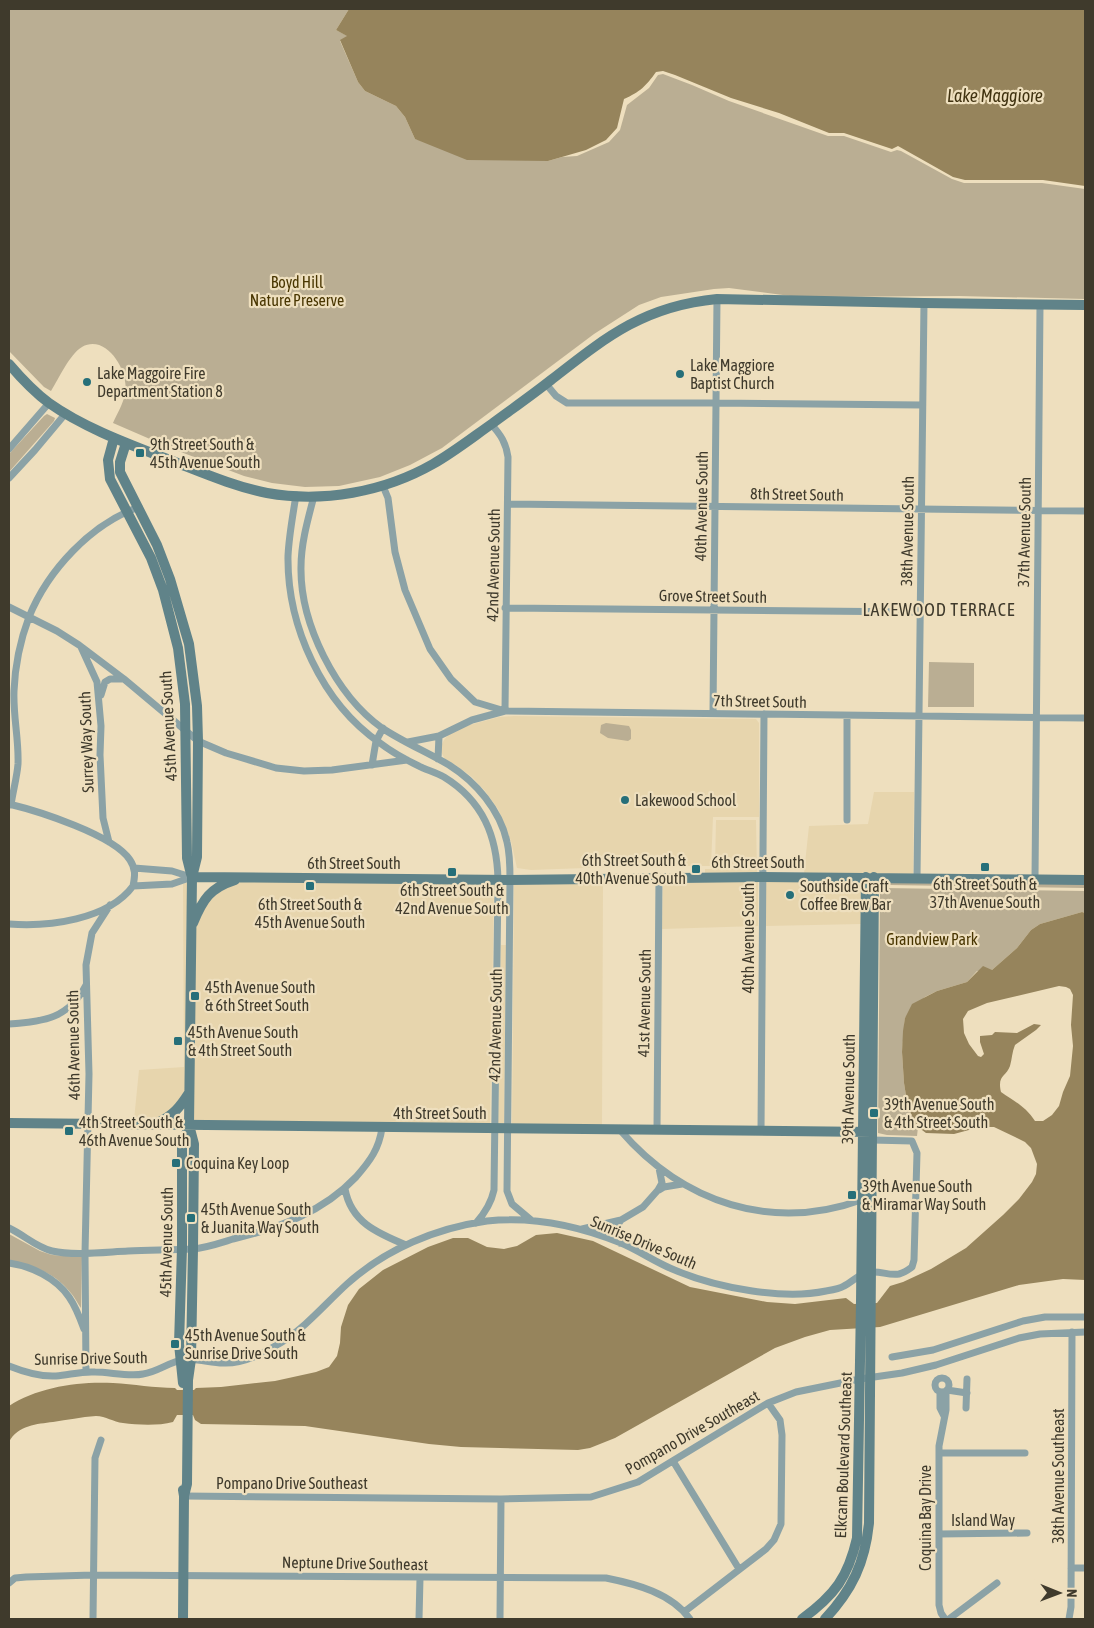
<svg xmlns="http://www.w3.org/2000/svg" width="1094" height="1628" viewBox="0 0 1094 1628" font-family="'Asap Condensed',sans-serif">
	<rect width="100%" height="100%" fill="#eedfbe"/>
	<path fill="#e7d5ad" d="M514 716 756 719 759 723V817H713L711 866H640L531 870 517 868 511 841 498 809 485 791 472 777 457 766 445 759 441 752V746L444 740 449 734 462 727 499 717Z
		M874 792H914L913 874 804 873 809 826 868 824Z
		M716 820H756L757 873 705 874V869H711L715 866Z
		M758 880V926L662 929 663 881Z
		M766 880 862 881 861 924 766 926Z
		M244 881 494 883 490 1125 193 1122 195 928 209 900 230 885Z
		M188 882 186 930 185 1091 171 1111 153 1121 134 1120 139 1070 184 1067 183 884Z
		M603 882 602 1126 512 1125 514 883Z
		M501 945H506L504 1125H498Z"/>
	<path fill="#baae93" d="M9 9H349L336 30 348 36 340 41 358 82 365 91 396 106 405 117 415 139 548 161 562 157 577 156 609 142 620 130 627 105 649 88 658 75 663 74 692 85 729 101 828 136H844L891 152 897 150 901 151 952 179 964 183H1042L1085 189V299L959 296 798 297 729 288 714 289 661 297 639 305 594 334 442 448 410 465 380 477 339 486 305 487 272 483 244 476 173 449 113 423C117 414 123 404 125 394 130 373 107 333 82 347 70 354 59 378 51 391L44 387 9 351Z
		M47 414 55 418 54 421 9 472V454L44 416Z
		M929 662 974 663V707H928Z
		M606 723 629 726 631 730V739L628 741 608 738 600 733 601 725Z
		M878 881 1085 883V888L889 885H883L878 891Z
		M883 888 1085 891V913L1082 912 1040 924 1031 930 1017 948 992 970 977 971 967 982 937 991 925 997 905 1018 902 1052 904 1083 908 1108 918 1127 917 1136 887 1135 878 1133 880 894Z
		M9 1234 40 1251 52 1255 82 1257 81 1308C77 1303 75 1297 70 1292 54 1272 33 1266 9 1260Z"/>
	<path fill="#96845c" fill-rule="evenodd" d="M349 9H1085V186L1043 180H965L953 177 898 146 892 149 844 133H829L779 113 731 98 675 75 663 71 656 72C646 86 640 92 624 99L617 128 606 140 586 150 548 161 467 160 415 139 405 117 396 106 365 91 358 82 340 40 347 36 336 30Z
		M1082 912 1085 913V1280L1063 1279 1019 1285 880 1327 830 1330 805 1337 775 1348 615 1438 590 1448 578 1450 461 1447 429 1444 305 1426 201 1424 195 1420 193 1415H177L173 1422C158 1426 138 1425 123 1423 113 1422 106 1416 96 1416 81 1417 67 1420 53 1422 37 1424 18 1425 9 1442V1406C37 1387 80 1381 113 1383 134 1384 154 1388 175 1388L177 1390H194L196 1388 221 1387 275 1381 316 1372 329 1367 337 1356 340 1343 341 1327 348 1305 359 1289 383 1270 428 1247 453 1238H468L487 1247 504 1249 517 1246 536 1235 557 1233 593 1241 690 1287 767 1302 795 1304 846 1298 854 1304 877 1303 890 1286 903 1282 931 1269 966 1248 1003 1215 1019 1199 1032 1182 1036 1174 1037 1164 1031 1148 1025 1142 1015 1137 994 1127H980L954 1134 926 1133 918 1127 908 1108 904 1083 902 1052 903 1031 905 1018 912 1004 937 991 967 982 983 966 992 970 1017 948 1031 930 1040 924ZM1059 986 1066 987 1070 989 1073 995 1071 1025 1073 1046 1070 1076 1063 1092 1059 1106 1052 1115 1043 1121H1035C1025 1106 1015 1102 1001 1092 997 1075 1006 1077 1010 1066 1012 1059 1012 1052 1015 1045L1036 1030 1041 1025 1034 1024 1017 1033 995 1032 992 1035 980 1036V1042L984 1054 981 1057 978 1056 969 1044 964 1033 963 1019 968 1011 987 1003Z"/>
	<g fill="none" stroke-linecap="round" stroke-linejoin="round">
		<path stroke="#8ba2a6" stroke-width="7" d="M546 384 556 396 567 403H716L922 405
			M9 449 49 403
			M9 478 35 450 66 413
			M383 486 388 498 395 552 405 590 430 649 451 679 475 702 505 711 508 457C506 443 501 435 491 424
			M296 495C293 515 289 535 288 556 287 626 322 703 380 743 393 753 408 761 423 768 430 771 437 773 444 777 483 801 497 836 498 880L494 1190C491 1204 485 1213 476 1223
			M314 496C308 519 301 543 301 567 300 624 336 695 382 728 403 742 427 752 449 765 476 782 500 810 507 842 510 854 510 867 510 880L507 1191 512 1204 531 1220
			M508 504 1085 511
			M9 607 57 631 79 645 124 679 198 741 226 753 276 768 304 771 332 770 407 760
			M505 608 920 612
			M81 647 97 682 101 726 100 755 103 818 109 842
			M101 695 105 682 110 679H124
			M713 713 717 299
			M408 742 439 736 472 720 505 711 1085 718
			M438 759 439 736
			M372 765 376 741 383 728
			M9 804C38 811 114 835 130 860 136 869 135 876 133 886L172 884 192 877
			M11 805C13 791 17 777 18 764 19 740 13 716 14 691 15 666 20 641 29 617 48 570 91 524 139 507
			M847 820V716
			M134 868 172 871 191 877
			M917 878 924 303
			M1035 879 1040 305
			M9 924C48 927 108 920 133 886
			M9 1024C44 1022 69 1018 86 985
			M657 1129 659 878
			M620 1130C683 1203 772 1233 864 1199
			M761 1131 764 714
			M916 1186 963 1187
			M345 1189C351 1222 377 1233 406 1245
			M659 1190 664 1187 682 1184
			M9 1228C24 1235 36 1247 52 1251 74 1256 106 1252 128 1251 149 1250 171 1250 192 1249 206 1248 220 1243 233 1239 279 1228 323 1212 356 1177 370 1161 379 1149 382 1128
			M582 1229 621 1220 643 1207 658 1190 662 1183 659 1168
			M620 1243C615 1234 614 1229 621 1220
			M9 1263C31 1266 56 1278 69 1297 76 1307 80 1318 84 1329
			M892 1357 933 1350 1023 1321 1045 1317H1085
			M9 1366C24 1372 39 1377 56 1376 69 1375 82 1371 95 1372 110 1372 129 1377 143 1374 158 1372 170 1361 184 1360 197 1358 210 1363 223 1363 244 1364 264 1353 282 1342 307 1326 325 1304 347 1284 386 1249 436 1228 487 1221 533 1216 579 1226 621 1243 640 1251 658 1264 677 1271 718 1288 783 1300 826 1291 832 1290 839 1289 844 1286 852 1282 857 1276 865 1273 878 1269 887 1276 899 1274 903 1273 908 1270 912 1267L914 1260 917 1153 912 1141 872 1140
			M86 1372 85 1253 89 1074 86 965 92 933 110 905
			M935 1385a7 7 0 1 1 14 0a7 7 0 1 1-14 0Z
			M947 1390 967 1393
			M940 1392V1408L944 1416
			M966 1408 967 1379
			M939 1453H1025
			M673 1461 739 1569
			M184 1496 501 1499 591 1497 638 1482 768 1403 796 1392 860 1379 902 1373 936 1365 1019 1338 1040 1334 1085 1332
			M939 1534 1027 1533
			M1071 1568H1085
			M9 1583 15 1578 26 1577 93 1575 606 1578C636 1584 671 1593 690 1619
			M684 1612 766 1549 774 1540 781 1524 782 1435 780 1420 768 1403
			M93 1619 95 1458 101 1440
			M419 1619 420 1578
			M500 1619 501 1499
			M945 1619 941 1613 939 1605V1446L946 1410V1391
			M949 1619 997 1583
			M1069 1619 1071 1607 1072 1332"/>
		<path stroke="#608389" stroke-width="10" d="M9 364C21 378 34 392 49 403 87 430 137 447 180 464 208 475 237 487 267 493 323 503 384 492 433 464 454 452 473 437 493 423 512 409 532 395 551 380 606 337 644 306 717 299L924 303 1085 305
			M114 438 108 460 110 479 151 558 163 590 178 648 185 704 187 858 191 874
			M126 443 120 462V472L157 545 170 579 189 644 197 706 198 741 197 857 192 877 189 1125 194 1144 193 1249 191 1359 188 1380 187 1484 184 1496
			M192 877 510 880 762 877 1085 880
			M193 923C203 899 210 888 235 880
			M9 1123 872 1132
			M157 1123C173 1116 180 1107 189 1093
			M183 1383 179 1344 182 1248V1145L189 1126
			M183 1490 184 1496 183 1619
			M802 1619C835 1595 848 1577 857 1538L861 1302 866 877
			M825 1619C852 1590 865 1563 869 1523L874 877"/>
	</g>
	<g fill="#266f79" stroke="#eedfbe" stroke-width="2">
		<circle cx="680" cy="374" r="5"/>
		<circle cx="87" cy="382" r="5"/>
		<rect x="135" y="448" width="10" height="10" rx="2.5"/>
		<circle cx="625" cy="800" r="5"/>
		<rect x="980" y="862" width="10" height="10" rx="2.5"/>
		<rect x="691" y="864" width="10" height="10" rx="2.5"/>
		<rect x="447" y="867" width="10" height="10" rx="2.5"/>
		<rect x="305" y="881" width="10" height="10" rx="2.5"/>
		<circle cx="790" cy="895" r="5"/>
		<rect x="190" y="991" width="10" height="10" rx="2.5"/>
		<rect x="173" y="1036" width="10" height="10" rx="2.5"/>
		<rect x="869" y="1108" width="10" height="10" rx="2.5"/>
		<rect x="64" y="1126" width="10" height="10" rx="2.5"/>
		<rect x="171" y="1158" width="10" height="10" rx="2.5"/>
		<rect x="847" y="1190" width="10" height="10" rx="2.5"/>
		<rect x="186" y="1213" width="10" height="10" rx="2.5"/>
		<rect x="170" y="1339" width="10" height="10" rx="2.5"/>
	</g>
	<g text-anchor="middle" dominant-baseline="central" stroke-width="4.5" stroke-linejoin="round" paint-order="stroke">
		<g font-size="16" fill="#493600" stroke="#eedfbe">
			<text x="297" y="282">Boyd Hill<tspan x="297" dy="18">Nature Preserve</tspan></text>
			<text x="932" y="939">Grandview Park</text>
		</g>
		<g font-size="16" fill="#3f3a2c" stroke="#eedfbe" text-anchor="start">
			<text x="690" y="365">Lake Maggiore<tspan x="690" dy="18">Baptist Church</tspan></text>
			<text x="97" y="373">Lake Maggoire Fire<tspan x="97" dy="18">Department Station 8</tspan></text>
			<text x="150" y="444">9th Street South &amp;<tspan x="150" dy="18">45th Avenue South</tspan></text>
			<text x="635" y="800">Lakewood School</text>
			<text x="686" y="860" text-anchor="end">6th Street South &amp;<tspan x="686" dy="18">40th Avenue South</tspan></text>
			<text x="985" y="884" text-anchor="middle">6th Street South &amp;<tspan x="985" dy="18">37th Avenue South</tspan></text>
			<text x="800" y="886">Southside Craft<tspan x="800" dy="18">Coffee Brew Bar</tspan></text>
			<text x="452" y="890" text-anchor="middle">6th Street South &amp;<tspan x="452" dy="18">42nd Avenue South</tspan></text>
			<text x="310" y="904" text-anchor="middle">6th Street South &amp;<tspan x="310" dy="18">45th Avenue South</tspan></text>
			<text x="205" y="987">45th Avenue South<tspan x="205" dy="18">&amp; 6th Street South</tspan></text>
			<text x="188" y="1032">45th Avenue South<tspan x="188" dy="18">&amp; 4th Street South</tspan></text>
			<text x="884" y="1104">39th Avenue South<tspan x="884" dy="18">&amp; 4th Street South</tspan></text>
			<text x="79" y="1122">4th Street South &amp;<tspan x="79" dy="18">46th Avenue South</tspan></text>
			<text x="186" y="1163">Coquina Key Loop</text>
			<text x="862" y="1186">39th Avenue South<tspan x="862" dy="18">&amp; Miramar Way South</tspan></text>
			<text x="201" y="1209">45th Avenue South<tspan x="201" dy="18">&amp; Juanita Way South</tspan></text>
			<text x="185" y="1335">45th Avenue South &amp;<tspan x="185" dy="18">Sunrise Drive South</tspan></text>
		</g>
		<g font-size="16" fill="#3f3a2c" stroke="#eedfbe">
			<text transform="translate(797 494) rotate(1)">8th Street South</text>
			<text transform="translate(701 506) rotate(-89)">40th Avenue South</text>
			<text transform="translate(907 531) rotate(-89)">38th Avenue South</text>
			<text transform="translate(1024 532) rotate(-89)">37th Avenue South</text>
			<text transform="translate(493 565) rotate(-89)">42nd Avenue South</text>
			<text transform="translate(713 596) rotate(1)">Grove Street South</text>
			<text transform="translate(760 701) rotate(1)">7th Street South</text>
			<text transform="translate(168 726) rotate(-93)">45th Avenue South</text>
			<text transform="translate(86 742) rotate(-92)">Surrey Way South</text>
			<text x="758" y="862">6th Street South</text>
			<text x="354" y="863">6th Street South</text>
			<text transform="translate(748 938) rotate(-90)">40th Avenue South</text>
			<text transform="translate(644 1003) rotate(-89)">41st Avenue South</text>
			<text transform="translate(495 1025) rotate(-89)">42nd Avenue South</text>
			<text transform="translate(73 1045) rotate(-91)">46th Avenue South</text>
			<text transform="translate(848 1089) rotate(-89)">39th Avenue South</text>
			<text x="440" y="1113">4th Street South</text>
			<text transform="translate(166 1242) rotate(-89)">45th Avenue South</text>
			<text transform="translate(644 1242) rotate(23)">Sunrise Drive South</text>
			<text transform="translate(91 1358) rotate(-1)">Sunrise Drive South</text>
			<text transform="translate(692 1432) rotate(-30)">Pompano Drive Southeast</text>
			<text transform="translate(843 1455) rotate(-88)">Elkcam Boulevard Southeast</text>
			<text transform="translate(1058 1476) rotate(-90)">38th Avenue Southeast</text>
			<text x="292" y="1483">Pompano Drive Southeast</text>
			<text transform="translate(925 1518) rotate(-90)">Coquina Bay Drive</text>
			<text x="983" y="1520">Island Way</text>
			<text transform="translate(355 1563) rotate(1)">Neptune Drive Southeast</text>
		</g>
		<g font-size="18" font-style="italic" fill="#403210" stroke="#eedfbe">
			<text x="995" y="95">Lake Maggiore</text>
		</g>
		<g font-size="18" letter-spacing="1" fill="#3f3a2c" stroke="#eedfbe">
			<text x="939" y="609">LAKEWOOD TERRACE</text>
		</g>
	</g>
	<rect width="1094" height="1628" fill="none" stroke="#3f3a2c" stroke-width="20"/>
	<g transform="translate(1059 1593) rotate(91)" stroke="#eedfbe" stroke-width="4" paint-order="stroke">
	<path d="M0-4L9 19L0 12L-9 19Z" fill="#3f3a2c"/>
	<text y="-8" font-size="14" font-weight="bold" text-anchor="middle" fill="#3f3a2c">N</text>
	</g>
</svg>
